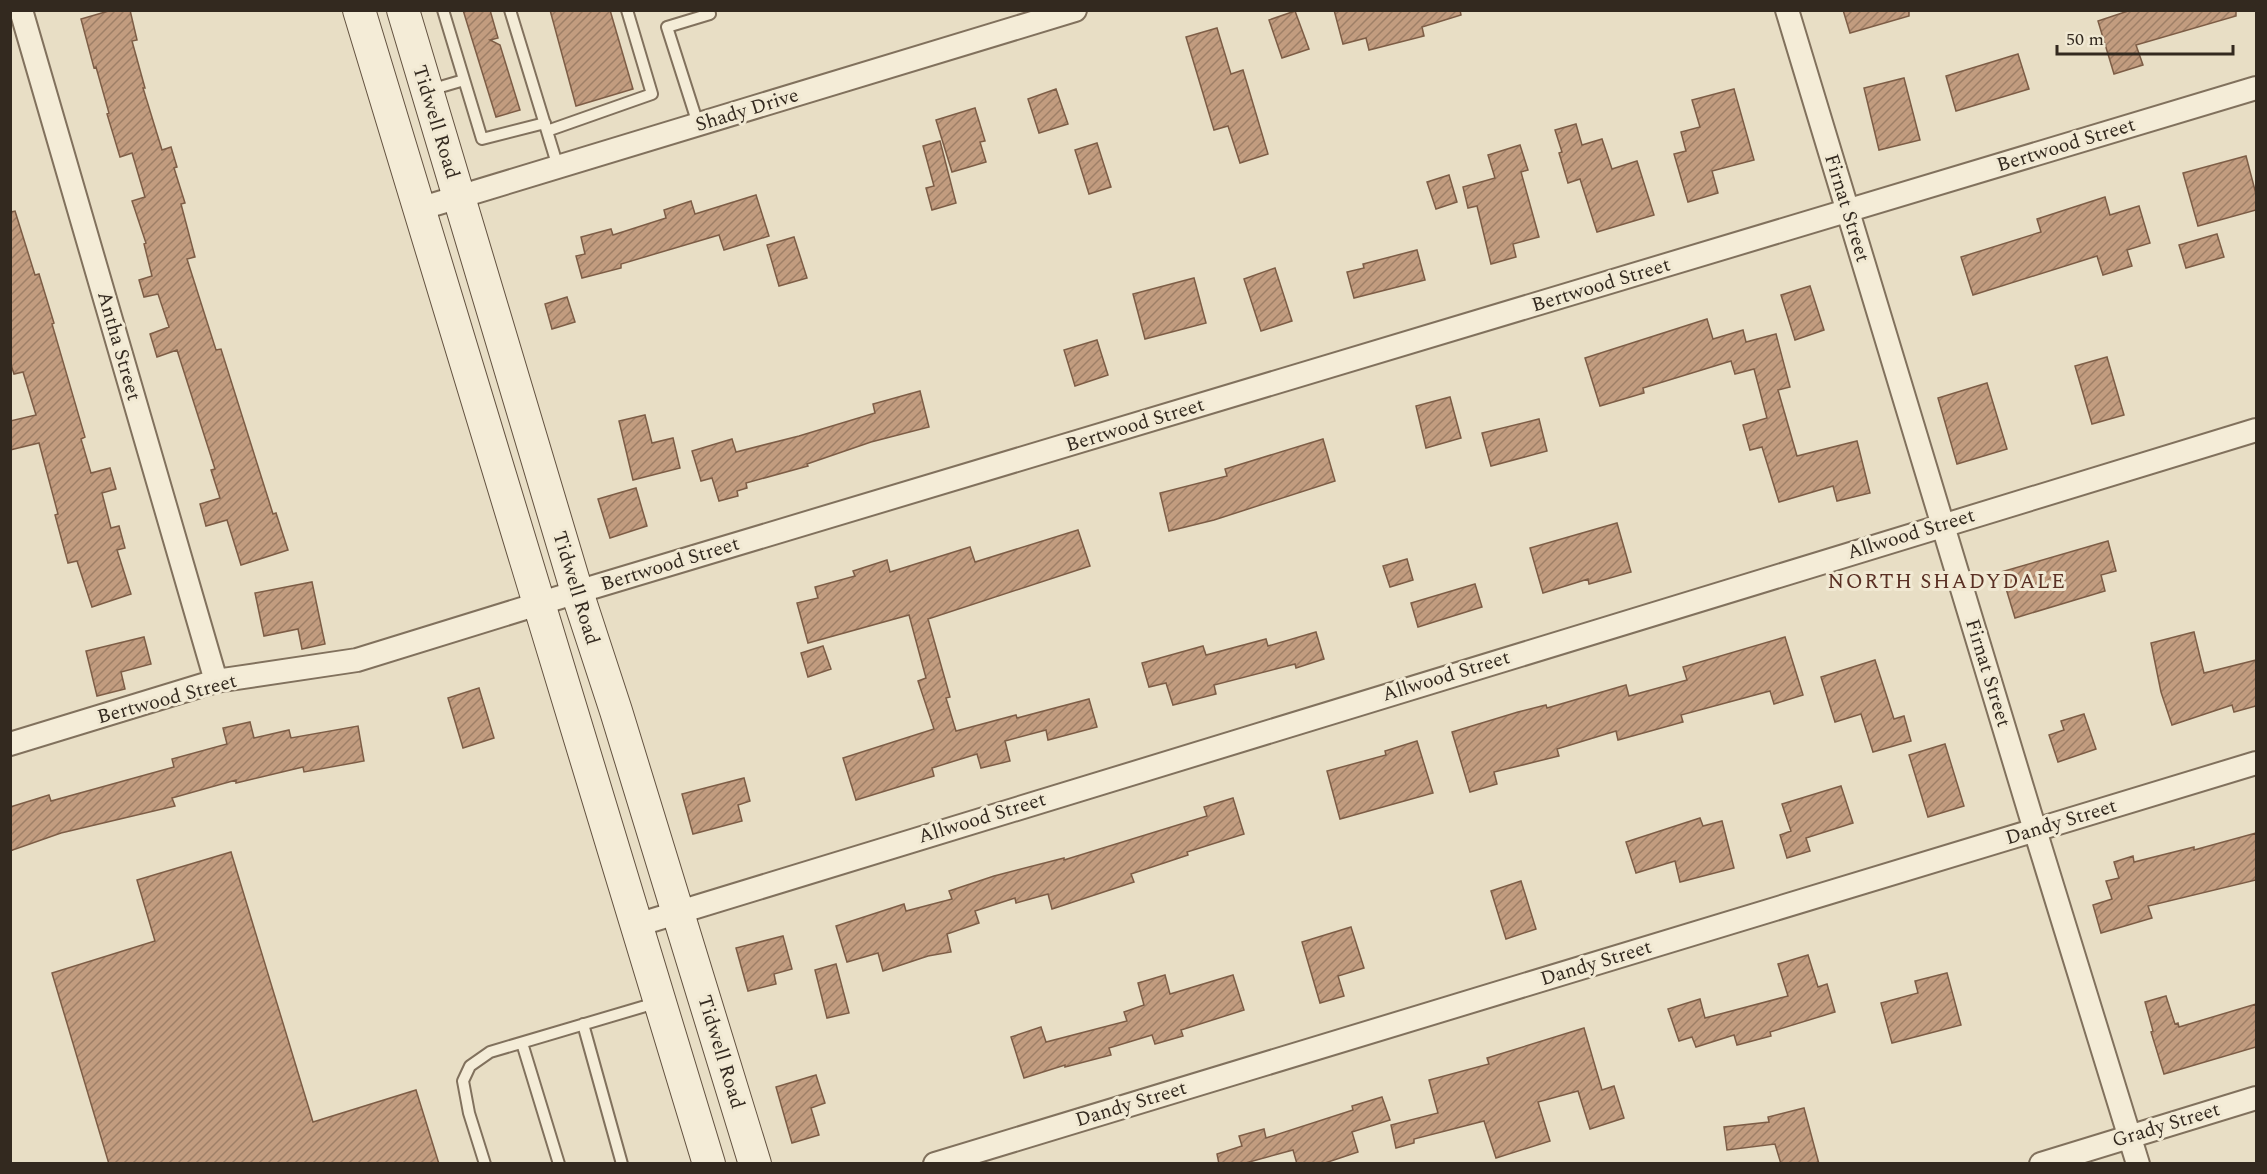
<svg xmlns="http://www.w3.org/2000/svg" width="2267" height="1174" viewBox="0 0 2267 1174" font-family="Spectral,serif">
	<defs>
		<pattern id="building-hatch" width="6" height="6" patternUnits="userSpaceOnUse" patternTransform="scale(1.5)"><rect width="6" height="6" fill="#c29c7f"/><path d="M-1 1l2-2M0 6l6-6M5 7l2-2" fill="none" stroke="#9e7f67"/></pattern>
	</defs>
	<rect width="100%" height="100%" fill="#e8dec5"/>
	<path fill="url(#building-hatch)" stroke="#7d5d46" stroke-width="1.5" d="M112 10H130L137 40 132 41 145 88H143L162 150 171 147 177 167 174 168 185 203 181 204 195 257 187 259 216 350 221 349 273 514 276 513 288 550 241 565 227 520 206 526 200 504 220 498 211 470 215 469 177 350 157 357 150 334 169 327 158 294 144 297 139 280 152 276 144 244 146 243 132 201 145 197 132 153 120 157 107 114 109 113 96 67 94 68 81 19Z
		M463 10H490L498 38 490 40 500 45 520 110 496 117Z
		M550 10H610L633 89 576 106Z
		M1334 10H1460L1461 15 1422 27 1424 36 1369 50 1366 38 1343 44Z
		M1843 10H1909V16L1850 33Z
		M2131 10H2236V16L2136 45 2143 65 2114 74 2098 21Z
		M1295 11 1309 49 1282 58 1269 20Z
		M1217 28 1231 74 1243 70 1268 154 1240 163 1228 126 1214 130 1186 37Z
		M2018 54 2029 89 1956 111 1946 76Z
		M1904 78 1920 140 1879 150 1864 88Z
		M1056 89 1068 124 1039 133 1028 99Z
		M1734 89 1754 160 1712 171 1718 193 1688 202 1674 154 1686 151 1681 132 1700 127 1692 100Z
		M975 108 985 141 980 142 986 162 952 172 936 120Z
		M1576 124 1582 145 1602 139 1612 169 1637 161 1654 215 1597 232 1580 179 1568 183 1559 153 1562 152 1555 130Z
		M940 141 956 203 932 210 926 188 934 186 923 146Z
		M1097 143 1111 187 1089 194 1075 150Z
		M1520 145 1528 170 1521 172 1539 237 1513 244 1516 257 1491 264 1477 206 1468 208 1463 187 1495 178 1488 155Z
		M2246 156 2256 194V210L2198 226 2183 173Z
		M1449 175 1457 202 1436 209 1427 182Z
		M756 195 769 236 724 250 719 235 621 264V268L582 278 576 256 585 254 581 237 611 229 613 235 666 218 664 210 691 201 695 214Z
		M2105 197 2110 215 2139 206 2150 243 2127 250 2132 266 2103 275 2097 256 1973 295 1961 257 2041 232 2037 219Z
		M15 211 35 275 39 274 54 323 52 324 85 437 81 439 91 473 110 468 116 489 102 493 111 528 119 526 125 548 117 550 131 594 92 607 77 561 68 563 55 515 58 514 39 443 10 450V421L36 415 23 372 14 374 10 362V212Z
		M2217 234 2224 257 2186 268 2179 245Z
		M794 237 807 278 779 286 767 245Z
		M1417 250 1425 280 1354 298 1347 272 1364 268 1363 264Z
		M1275 268 1292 321 1261 331 1244 279Z
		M1194 278 1206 323 1145 339 1133 294Z
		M1810 286 1824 330 1795 340 1781 295Z
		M567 297 575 322 552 329 545 304Z
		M1707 319 1713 339 1743 330 1746 342 1776 334 1790 387 1778 390 1797 456 1857 441 1870 493 1837 501 1833 486 1779 502 1762 447 1750 450 1743 425 1767 418 1754 369 1735 374 1731 361 1643 388 1644 393 1600 406 1585 358Z
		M1097 340 1108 375 1075 386 1064 350Z
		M2107 357 2124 415 2092 424 2075 366Z
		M1987 383 2007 449 1957 464 1938 398Z
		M920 391 929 427 871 442 807 464 808 466 746 483 747 488 737 491 738 496 719 501 712 478 701 481 692 451 732 439 736 452 799 436 875 413 873 404Z
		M1450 397 1461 438 1426 448 1416 406Z
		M645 415 652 443 673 438 680 468 633 480 619 421Z
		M1539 419 1547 451 1491 466 1482 433Z
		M1323 439 1335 481 1214 520 1169 531 1160 493 1227 476 1225 469Z
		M636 488 647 526 610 538 598 499Z
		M1617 523 1631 572 1589 584 1588 579 1543 593 1530 548Z
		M1078 530 1090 566 928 619 950 697 946 698 956 731 1016 715 1017 718 1089 699 1097 727 1048 740 1046 730 1005 741 1010 761 981 768 977 754 932 768 934 776 856 800 843 758 934 729 918 681 926 678 909 615 808 643 797 603 818 598 815 587 855 576 853 571 887 560 890 572 970 547 975 562Z
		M2108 541 2116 571 2101 575 2105 591 2015 618 2001 572Z
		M1407 559 1413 580 1390 587 1383 566Z
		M312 582 325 644 302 649 298 629 264 636 255 593Z
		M1475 584 1482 607 1418 627 1411 603Z
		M1316 632 1324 659 1296 668 1295 664 1214 685 1216 694 1173 705 1166 683 1149 687 1142 663 1203 646 1206 655 1266 639 1268 646Z
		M2194 632 2204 673 2256 660V706L2234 712 2232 705 2172 725 2161 692 2151 643Z
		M144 637 151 664 121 672 125 689 97 696 86 651Z
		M1785 637 1803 695 1774 704 1770 691 1681 715 1683 722 1618 740 1616 731 1557 749 1559 756 1494 772 1497 784 1470 792 1452 732 1518 712 1546 705 1547 708 1626 685 1629 696 1687 680 1683 667Z
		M823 646 831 669 808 677 801 653Z
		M1875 660 1894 719 1904 716 1911 741 1873 752 1861 714 1835 722 1821 677Z
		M479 688 494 738 463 748 448 698Z
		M2084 714 2096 749 2058 762 2049 735 2064 730 2061 721Z
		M250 722 254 738 289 730 291 738 358 726 364 761 304 772 303 767 236 783V780L172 798 175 806 61 833 10 851V807L49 795 51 801 174 767 172 759 227 744 223 728Z
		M1417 741 1433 793 1340 819 1327 771 1386 755 1385 751Z
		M1945 744 1964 806 1928 817 1909 755Z
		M744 778 750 801 738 805 742 821 693 834 682 794Z
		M1841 786 1853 823 1806 838 1810 851 1787 858 1780 835 1791 831 1782 804Z
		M1233 798 1244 834 1187 852 1188 855 1131 874 1134 882 1052 909 1048 894 1016 903 1015 898 975 911 979 923 947 934 951 952 928 956 883 971 878 953 847 962 836 926 904 904 906 911 952 899 949 891 994 876 1064 858V860L1207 816 1204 807Z
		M1700 818 1703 826 1722 821 1734 868 1680 882 1675 861 1636 873 1626 842Z
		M2256 833V880L2148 906 2152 918 2101 933 2093 905 2112 899 2106 881 2119 878 2114 862 2133 856 2134 862 2194 847V850Z
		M231 852 313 1122 416 1090 439 1164H109L52 973 155 941 137 880Z
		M1521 881 1536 929 1506 939 1491 891Z
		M1351 927 1364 968 1338 976 1344 996 1320 1003 1302 942Z
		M783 936 792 969 774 974 776 984 748 991 736 948Z
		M1808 955 1818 987 1827 984 1835 1012 1770 1032 1771 1036 1737 1045 1734 1035 1696 1047 1692 1037 1679 1041 1668 1009 1700 999 1705 1018 1788 996 1778 964Z
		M836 964 849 1013 827 1018 815 970Z
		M1947 973 1961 1025 1892 1043 1881 1003 1918 993 1915 981Z
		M1165 975 1170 994 1233 975 1244 1010 1181 1030 1183 1036 1155 1044 1152 1035 1109 1048 1111 1055 1065 1067V1065L1024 1078 1011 1037 1041 1027 1046 1042 1127 1021 1124 1012 1144 1005 1138 983Z
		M2166 996 2175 1024 2178 1023 2179 1027 2256 1004V1047L2164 1074 2151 1032 2153 1031 2145 1002Z
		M1584 1028 1602 1090 1614 1086 1624 1118 1590 1129 1578 1091 1538 1102 1550 1141 1496 1158 1484 1121 1414 1139V1143L1396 1148 1391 1125 1438 1113 1429 1080 1489 1064 1487 1058Z
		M816 1075 825 1103 811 1108 819 1135 792 1143 776 1087Z
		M1382 1097 1390 1120 1352 1132 1358 1152 1322 1164H1297L1293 1150 1242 1164H1219L1217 1154 1242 1146 1239 1136 1264 1129 1266 1138 1353 1110 1352 1106Z
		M1804 1108 1819 1164H1781L1775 1144 1727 1150 1724 1127 1769 1122 1768 1117Z"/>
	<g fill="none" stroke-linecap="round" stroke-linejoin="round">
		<defs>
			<path id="lane" d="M443 10 482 139 545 123
				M510 10 558 167
				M430 90 464 80
				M698 124 667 27 710 14
				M547 131 652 94 627 10
				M583 1024 622 1164
				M522 1043 559 1164
				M485 1164 469 1113 463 1081 470 1066 490 1052 659 1002"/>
			<path id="street" d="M21 10 216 681
				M1787 10 2035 830 2138 1164
				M419 209 1075 10
				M10 744 216 681 357 660 577 592 2256 88
				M637 925 2256 430
				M935 1164 2256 763
				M2041 1164 2256 1098"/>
			<path id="secondary" d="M359 10 709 1164
				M403 10 577 592 616 711 755 1164"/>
		</defs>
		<use href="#lane" stroke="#81715d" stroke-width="14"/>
		<use href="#street" stroke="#81715d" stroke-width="26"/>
		<use href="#secondary" stroke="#635240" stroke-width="34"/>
		<use href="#lane" stroke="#f4ecd7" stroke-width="10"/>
		<use href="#street" stroke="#f4ecd7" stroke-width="22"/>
		<use href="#secondary" stroke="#f4ecd7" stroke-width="32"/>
	</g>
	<g text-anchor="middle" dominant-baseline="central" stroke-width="6" stroke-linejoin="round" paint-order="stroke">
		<g font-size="20" fill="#33291f" stroke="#f1e9d3">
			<text transform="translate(747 110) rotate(-17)">Shady Drive</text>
			<text transform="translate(436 122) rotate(73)">Tidwell Road</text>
			<text transform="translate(2066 145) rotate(-17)">Bertwood Street</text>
			<text transform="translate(1847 208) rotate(73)">Firnat Street</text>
			<text transform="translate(1601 285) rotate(-17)">Bertwood Street</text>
			<text transform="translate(119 346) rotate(74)">Antha Street</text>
			<text transform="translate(1135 425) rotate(-17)">Bertwood Street</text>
			<text transform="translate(1911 534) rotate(-17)">Allwood Street</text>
			<text transform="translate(670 564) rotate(-17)">Bertwood Street</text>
			<text transform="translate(576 588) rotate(73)">Tidwell Road</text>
			<text transform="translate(1988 673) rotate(73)">Firnat Street</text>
			<text transform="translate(1446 676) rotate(-17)">Allwood Street</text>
			<text transform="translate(167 699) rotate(-15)">Bertwood Street</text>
			<text transform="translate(982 818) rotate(-17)">Allwood Street</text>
			<text transform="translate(2061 822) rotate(-17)">Dandy Street</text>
			<text transform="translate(1596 963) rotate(-17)">Dandy Street</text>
			<text transform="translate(721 1052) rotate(73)">Tidwell Road</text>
			<text transform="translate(1131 1104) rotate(-17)">Dandy Street</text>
			<text transform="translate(2166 1125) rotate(-17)">Grady Street</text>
		</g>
		<g font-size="21" letter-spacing="1.5" fill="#5a3024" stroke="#f1e9d3">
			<text x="1947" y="582">NORTH SHADYDALE</text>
		</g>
	</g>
	<rect width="2267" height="1174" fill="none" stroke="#33291f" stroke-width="24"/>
	<path d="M2057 45v9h176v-9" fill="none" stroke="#33291f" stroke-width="3"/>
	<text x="2066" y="45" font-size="18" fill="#33291f" stroke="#f1e9d3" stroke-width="4.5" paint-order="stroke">50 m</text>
</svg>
